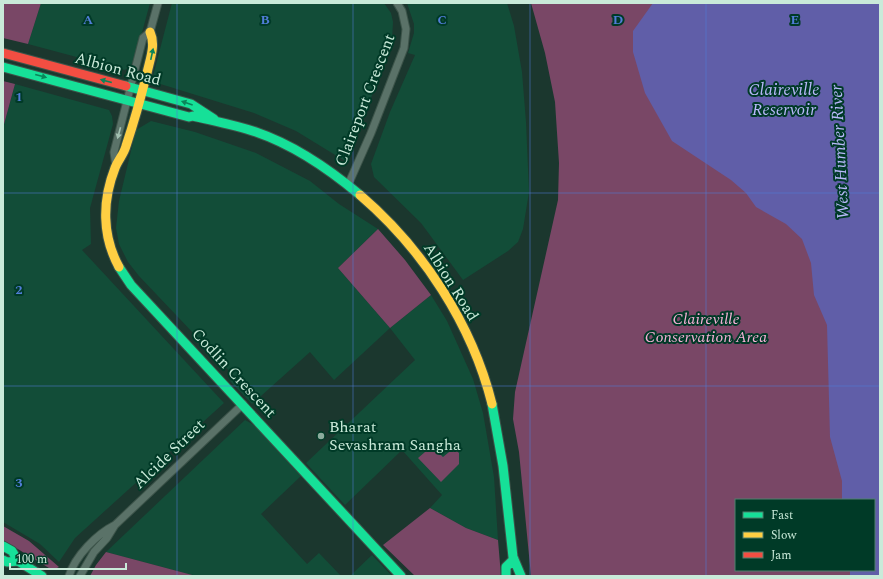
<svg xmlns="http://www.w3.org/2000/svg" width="883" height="579" viewBox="0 0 883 579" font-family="Spectral,serif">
	<rect width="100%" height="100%" fill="#1b372e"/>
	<path fill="#124d38" d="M41 3H150L134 62 125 70 28 44Z
		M172 3H384L391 13 393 22 392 41 358 133 345 161 296 131 254 113 154 82 153 76Z
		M407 3H507L514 26 522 72 526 122 529 192 523 229 518 242 508 251 463 280 421 223 374 177 371 164 390 112 415 55 408 53 414 33V24Z
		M15 84 109 110 112 116 113 124 90 208 91 244 82 250 224 403 75 538 59 562 40 544 3 522V128Z
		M151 121 195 132 256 153 310 181 339 204 378 229 338 268 390 328 431 295 447 321 473 379 483 413 494 477 498 540 466 528 430 508 442 495 402 450 345 505 306 463 415 360 390 328 334 380 310 352 252 404 230 381 234 376 139 276 128 262 119 244 116 228 119 201 136 130Z
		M245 420 254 425 301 476 261 514 307 564 319 553 341 576H196L106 552Z
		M372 555 392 576H350Z"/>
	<path fill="#794766" d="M3 3H41L28 44 3 38Z
		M531 3H880L874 500H736V570H873L851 576H531L519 452 513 419 515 392 558 200 559 163 555 102 545 53Z
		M3 81 15 84 3 128Z
		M378 229 405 260 431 295 390 328 338 268Z
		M432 446 443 457 454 448 459 453V464L441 482 418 458Z
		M430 508 466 528 498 540 501 576H415L383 545Z
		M3 526 29 541 59 567 57 568H49L3 540Z
		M106 552 196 576H90L96 565Z"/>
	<path fill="#605ea8" d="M653 3H880V576H850V570H874V500H842V481L830 437 827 325 814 295 811 263 802 239 786 224 756 207 746 193 731 180 672 141 645 93 633 52V31Z"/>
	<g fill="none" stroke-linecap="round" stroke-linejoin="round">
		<defs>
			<path id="street" d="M116 166 114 152 143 38 150 32 158 3
				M348 185 371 133 404 48 406 29 402 11 397 3
				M69 576C75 556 97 534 115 525
				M80 576 94 552 107 538 115 525 243 404"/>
			<path id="fast" d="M3 67 189 117 193 116C214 121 235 125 256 132 294 145 329 169 360 195
				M126 86 191 104 214 119
				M119 267 131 285 401 576
				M492 404 503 466 513 557 521 576
				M3 546 12 551 18 561 42 576
				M3 560 7 562 18 561
				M506 576V567L514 559"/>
			<path id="slow" d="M360 195C423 249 472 324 492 404
				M119 267C102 236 102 201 115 168 118 160 124 154 126 146 134 122 141 97 147 73 150 59 156 45 150 32"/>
			<path id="jam" d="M3 53 126 86"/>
		</defs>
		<use href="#street" stroke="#3c5349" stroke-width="9"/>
		<use href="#fast" stroke="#3c5349" stroke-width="11"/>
		<use href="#slow" stroke="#3c5349" stroke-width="11"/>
		<use href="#jam" stroke="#3c5349" stroke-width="11"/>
		<use href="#street" stroke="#5a7268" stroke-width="7"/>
		<use href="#fast" stroke="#16e098" stroke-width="9"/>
		<use href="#slow" stroke="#ffcf43" stroke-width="9"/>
		<use href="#jam" stroke="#f24e42" stroke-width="9"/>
	</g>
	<defs><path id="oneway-solid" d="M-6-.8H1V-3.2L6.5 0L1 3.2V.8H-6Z"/></defs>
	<g fill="#0a855a">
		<use href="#oneway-solid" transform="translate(152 54) rotate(-78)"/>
		<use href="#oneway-solid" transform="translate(41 76) rotate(15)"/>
		<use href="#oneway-solid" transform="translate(106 81) rotate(-165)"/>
		<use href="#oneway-solid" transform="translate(187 103) rotate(-161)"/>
	</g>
	<use fill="#a2c0b1" href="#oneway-solid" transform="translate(119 133) rotate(105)"/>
	<path fill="none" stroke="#517dd8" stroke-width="1" stroke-opacity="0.55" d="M177 3V576M353 3V576M530 3V576M706 3V576M3 193H880M3 386H880"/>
	<circle fill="#8cab9d" stroke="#003a27" stroke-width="1.5" cx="321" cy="436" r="4"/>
	<g text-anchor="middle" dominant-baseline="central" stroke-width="4" stroke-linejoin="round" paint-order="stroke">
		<g font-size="16" fill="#c9ead9" stroke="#003a27">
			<text transform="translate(118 69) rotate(15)">Albion Road</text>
			<text transform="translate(365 100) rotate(-69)">Claireport Crescent</text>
			<text transform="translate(451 282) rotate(58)">Albion Road</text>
			<text transform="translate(234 373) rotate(47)">Codlin Crescent</text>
			<text transform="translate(169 454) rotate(-44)">Alcide Street</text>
		</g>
		<g font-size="16" font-style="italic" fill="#f5b1d7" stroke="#003a27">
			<text x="706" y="319">Claireville<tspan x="706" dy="18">Conservation Area</tspan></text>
		</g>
		<g font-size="16" fill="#c9ead9" stroke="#003a27" text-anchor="start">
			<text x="329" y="427">Bharat<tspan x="329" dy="18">Sevashram Sangha</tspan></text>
		</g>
		<g font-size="17" font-style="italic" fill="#b9b9fb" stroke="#003a27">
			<text x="784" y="90">Claireville<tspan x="784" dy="20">Reservoir</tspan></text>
			<text transform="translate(840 152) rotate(-93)">West Humber River</text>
		</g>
	</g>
	<g font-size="13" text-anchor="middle" font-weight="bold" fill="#517dd8" stroke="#003a27" stroke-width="4" stroke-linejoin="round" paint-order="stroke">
		<text x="88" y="24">A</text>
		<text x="265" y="24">B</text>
		<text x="442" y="24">C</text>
		<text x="618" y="24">D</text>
		<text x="795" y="24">E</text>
		<text x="19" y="101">1</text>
		<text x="19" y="294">2</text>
		<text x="19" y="487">3</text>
	</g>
	<rect width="883" height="579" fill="none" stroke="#c9ead9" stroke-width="8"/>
	<rect x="735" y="499" width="140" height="72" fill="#003a27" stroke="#50806e"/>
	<rect x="743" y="512" width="20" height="6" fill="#16e098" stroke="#50806e"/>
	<text x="771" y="519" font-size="12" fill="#c9ead9">Fast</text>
	<rect x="743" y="532" width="20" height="6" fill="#ffcf43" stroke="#50806e"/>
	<text x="771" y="539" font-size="12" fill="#c9ead9">Slow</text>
	<rect x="743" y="552" width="20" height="6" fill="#f24e42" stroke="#50806e"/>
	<text x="771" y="559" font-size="12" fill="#c9ead9">Jam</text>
	<path d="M10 563v6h116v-6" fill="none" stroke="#c9ead9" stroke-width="2"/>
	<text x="16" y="563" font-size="12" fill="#c9ead9" stroke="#003a27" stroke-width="3" paint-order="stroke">100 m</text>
</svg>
